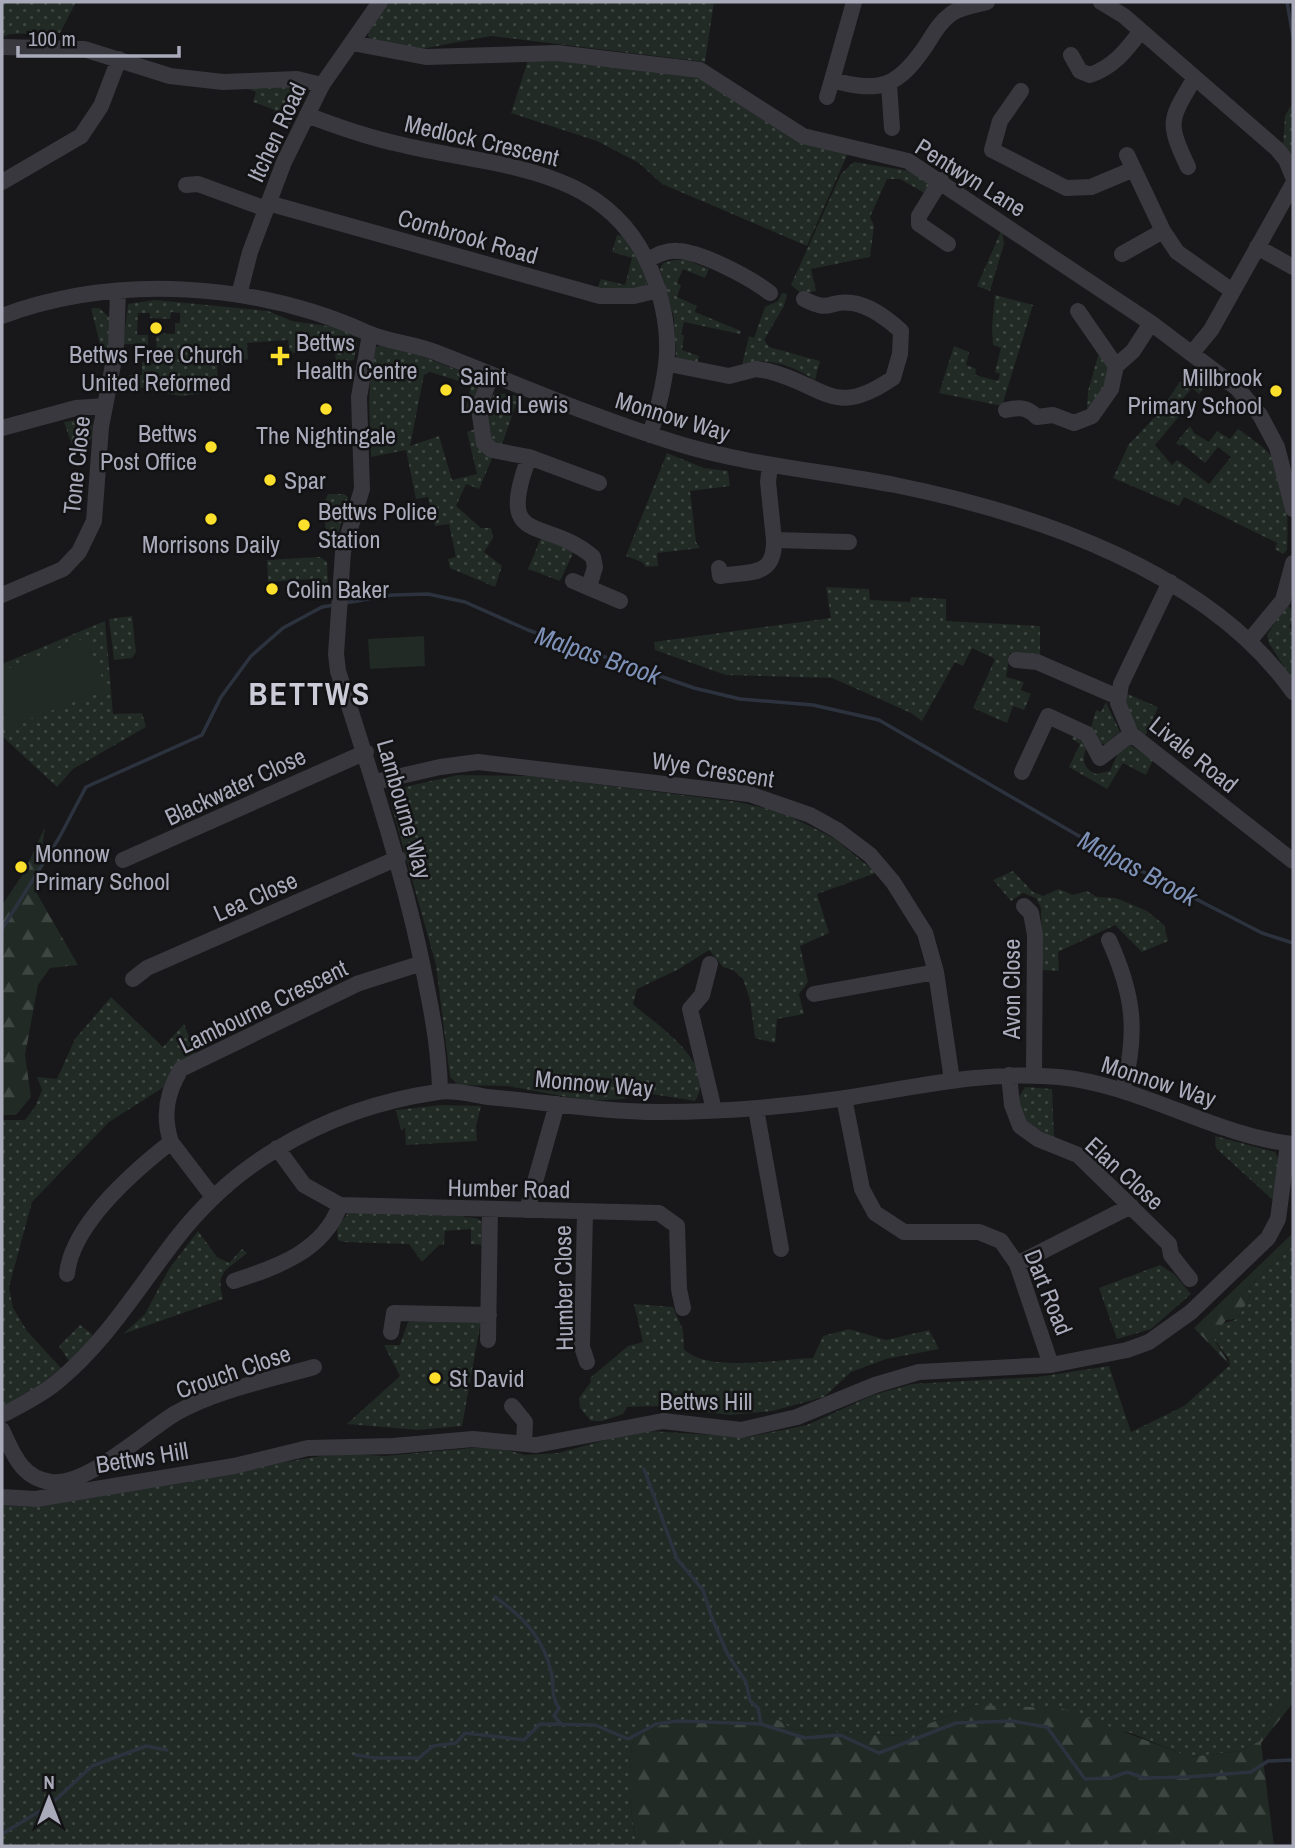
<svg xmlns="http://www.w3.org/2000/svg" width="1295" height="1848" viewBox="0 0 1295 1848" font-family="'Archivo Narrow',sans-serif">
	<defs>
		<pattern id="green-dots" width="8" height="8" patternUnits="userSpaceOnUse" patternTransform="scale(1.75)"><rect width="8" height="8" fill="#212a24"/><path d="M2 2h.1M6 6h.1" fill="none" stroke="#3e4642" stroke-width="1.8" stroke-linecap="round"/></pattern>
		<pattern id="forest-firs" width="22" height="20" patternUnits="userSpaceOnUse" patternTransform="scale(1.75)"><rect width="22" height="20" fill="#212a24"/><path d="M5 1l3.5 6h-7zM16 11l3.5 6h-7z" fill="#3e4642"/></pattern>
	</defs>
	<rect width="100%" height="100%" fill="#18181a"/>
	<path fill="url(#green-dots)" d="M2 2H76L60 33 11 34 2 37Z
		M387 2H714L705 62 491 36 416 50 373 41 368 36 369 28Z
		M530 54 700 70 803 136 851 146 807 246 662 184 639 163 597 141 511 113Z
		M289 84 297 87 301 99 287 129 271 124 275 110 253 102 256 92 237 85Z
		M1293 102V156L1283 146 1285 116Z
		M854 162 910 171 930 181 928 195 900 179H887L870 217 874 226 870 257 811 269 816 291 802 294 791 285 841 174Z
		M1002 229 1004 244 990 291 977 286Z
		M617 235 623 236 646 274 647 284 642 289 596 291 601 279 625 285 632 258 612 252Z
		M674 260H686L709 269 705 278 683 269 677 283 681 285 677 297 697 306 695 312 741 331 740 334 684 322 681 334 684 336 682 350 699 356 697 364 676 359 674 318 660 269 663 263Z
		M782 293 787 294 784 306 764 340 769 347 820 361 815 380C791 366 770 356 742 365L749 336 754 338 765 307 778 301Z
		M995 295 1033 305 1002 406 939 393 954 346 969 352 966 365 976 369 975 375 998 381 1000 374 995 372 1001 348 993 345 992 327Z
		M155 300 268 311 292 321 335 327 354 335 357 343 354 360 336 362 334 344 309 347V352L290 353 288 340 247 343 248 359 217 366 218 378 213 379 214 392 180 396 130 385 129 375H142V362L157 361 156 333 175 334V323H180V313L171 312 170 319 150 318V313H138L137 335H148V345L123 344 128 304Z
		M91 308H99L110 318 108 355 103 357Z
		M383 344 396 346 473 376 478 386 474 414 465 413 471 385 430 372 424 375 410 446 439 436 452 480 477 474 467 432 475 429 493 456 479 489 466 484 456 506 481 528H491L493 538 484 552 502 566 495 587 450 568 448 559 456 557 449 524 435 526 428 497 416 499 406 450 371 457 369 401 371 366 376 347Z
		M1100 349 1109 363 1110 378 1087 409 1088 391Z
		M1180 382 1201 385 1203 390 1199 394 1192 388 1175 408 1181 414 1155 445 1172 465 1177 460 1209 484 1231 457 1218 447 1205 463 1182 444 1180 446 1176 443 1190 426 1194 433 1209 442 1217 431 1230 439 1238 429C1249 437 1264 446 1272 457 1289 481 1288 522 1287 550L1283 554 1275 549 1277 543 1184 497 1179 506 1113 478 1129 444 1157 415Z
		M496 393 519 396 501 447 494 446C487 430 480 406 496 393Z
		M92 417 93 436 90 441 72 445 64 422Z
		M667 453 704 468 728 471 730 486 690 491 696 542 700 548 657 553 658 566 646 567 642 562 626 556Z
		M328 494H344L348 497 339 531 326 539 324 502Z
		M541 538 574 551 560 581 528 569Z
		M320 557 327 562 328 590 314 591 312 579 268 582 267 560Z
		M826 587 869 589 870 600 910 602 911 597 946 599V621L1040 626V657L1010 653 1006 677 1024 682 1021 690 1031 694 1024 710 1013 706 1007 723 973 708 995 659 972 648 963 666 955 662 922 721 911 713 832 678 726 675 655 650 654 642 831 618Z
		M1287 604 1293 612V622L1289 626 1293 632V681L1269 643 1267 635Z
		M132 616 136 652 132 658 114 660 109 619Z
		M105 621 113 714 142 713 146 727 73 769 57 787 2 736V664Z
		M1125 693 1158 707 1145 736C1132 725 1125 710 1125 693Z
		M1106 702 1120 732 1105 744 1096 743 1090 731 1096 710 1101 712Z
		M1074 735 1088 745C1081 757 1082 768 1096 774L1110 771 1118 753 1130 745 1153 760 1146 775 1123 763 1107 789 1069 767 1080 744 1072 739Z
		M458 775 531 776 738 802 781 812 834 838 876 873 817 894 829 933 800 946 808 982 799 994 804 1014 777 1019 775 1043 755 1038 750 1000 743 979 733 970 723 967 709 950 679 969 637 989 633 1004C657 1025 719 1065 695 1101L640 1092 624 1099 588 1101 508 1086 458 1085 450 1077 436 965 391 804 400 788Z
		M1013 871 1033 892 1043 896 1059 889 1073 895 1087 891 1097 897 1116 898 1147 911 1164 925 1168 941 1142 952 1115 925 1058 952 1059 971 1042 970 1041 908 1036 898 1023 893 1011 901 993 880Z
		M111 997 163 1047 184 1024 196 1054 164 1087 109 1122 32 1202 9 1287 13 1308 27 1331 61 1368 37 1387 2 1406V1120H25L35 1107 42 1090 37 1077 57 1079 75 1039Z
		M1025 1087 1052 1089 1054 1137 1027 1125 1017 1100Z
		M442 1105 481 1106 476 1126 477 1141 406 1145 405 1128 401 1130 396 1110Z
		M1215 1136 1275 1152 1280 1162 1275 1202 1216 1148Z
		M350 1211 464 1214V1217L476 1218 482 1222 484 1245 471 1244V1229L445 1231 444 1245H439L422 1262 409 1244 344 1242 338 1240 337 1226Z
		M198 1231 217 1257 229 1263 242 1249 247 1253C227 1270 215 1271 223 1299L123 1334 145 1314 169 1269Z
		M1293 1245V1687L1274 1708 1260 1741 1239 1751 1189 1757 1131 1733 974 1705 899 1736 793 1729 759 1709 761 1724 633 1736C628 1775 629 1808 637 1846H2V1505L34 1507 76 1496 340 1453 384 1456 492 1446 525 1455 558 1453 631 1433 649 1431 747 1437 807 1425 873 1395 912 1384 1038 1377 1109 1366 1131 1432 1184 1406 1230 1365 1229 1359 1206 1329 1237 1319 1250 1297 1247 1289Z
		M1160 1265 1174 1274 1191 1294 1151 1329 1117 1339 1099 1288Z
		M634 1304 673 1307 683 1330 684 1349C706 1373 780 1359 813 1358L823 1336 849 1329 886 1340 929 1330 939 1349 886 1359 851 1372 824 1397 772 1411 730 1415 657 1406 627 1407 623 1414 602 1421H591L580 1408 579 1398 591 1382 590 1378 628 1346 643 1342Z
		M436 1319 481 1321 462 1426 418 1430 347 1424 400 1376 384 1345H400L408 1322Z
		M80 1325 92 1334 91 1339 69 1361 59 1346Z"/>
	<path fill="url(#forest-firs)" d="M45 827 36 892 78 965 50 968 38 985 25 1055 31 1097 16 1115H2V905L23 874Z
		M1293 1233V1245L1247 1289 1250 1297 1237 1319 1226 1320 1219 1329H1207L1230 1365 1194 1328Z
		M1293 1687V1703L1261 1743 1274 1846H637C629 1808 628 1775 633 1736 677 1713 714 1727 761 1724L758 1708 793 1729 899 1736 974 1705 1061 1708 1190 1757 1239 1751 1260 1741 1274 1708Z"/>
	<path fill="#212a24" d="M424 636 425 666 370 669 368 639Z
		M85 638 107 689 4 729 2 671Z"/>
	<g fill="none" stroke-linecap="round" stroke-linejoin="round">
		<path stroke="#2c333f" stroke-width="3.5" d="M1287 2 1293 37
			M345 603 392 595 428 594 465 602 528 630 694 688 740 699 813 705 879 720 1122 861 1262 933 1293 943
			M2 929 59 838 86 787 202 735 221 697 251 656 283 628 322 607 334 605
			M644 1469 677 1559 703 1590 712 1618 728 1655 746 1682 750 1701 758 1708 761 1724
			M495 1597C522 1616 543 1637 551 1671 555 1685 550 1696 559 1708L554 1716 561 1724
			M356 1755 375 1758H419L433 1746 456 1743 465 1733 524 1740 540 1724 595 1725 628 1739 656 1724 678 1721 761 1724 805 1738 840 1735 879 1753 956 1723 1012 1721 1047 1727 1085 1779 1111 1778 1127 1772 1144 1778 1188 1777 1251 1772 1268 1761 1293 1760
			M2 1834 50 1805 92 1766 146 1746 167 1750"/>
		<path stroke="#39383f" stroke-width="16" d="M854 2 832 80C881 94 899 86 927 44 934 33 940 22 951 14 960 7 976 5 987 2
			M1101 2 1124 16 1277 149 1286 160 1293 177
			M352 43 426 57 557 53 700 70 803 136 908 161 1151 323 1237 388 1260 415 1277 447 1293 509
			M2 47 84 49 170 76 223 82 297 79 322 85
			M1071 55 1080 71 1090 75C1113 67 1126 51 1140 32
			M889 84 892 128
			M1021 91 1000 121 992 150 1066 188 1091 187 1134 169
			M827 97 832 80
			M307 115C338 127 370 138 403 145 498 168 607 164 651 270 676 333 669 372 650 435
			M1127 155 1163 231 1177 252 1231 290
			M1188 167C1167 122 1169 121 1194 79
			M941 180 919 216V224L948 244
			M2 182 81 136 101 106 119 59
			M186 185 198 184 266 209
			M268 203 600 296H634L659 290
			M1257 247 1293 267
			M1122 254 1163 231
			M647 261C656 255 667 250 678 251 702 252 751 278 770 293
			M239 295 250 252 284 162 322 85 380 2
			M1078 311 1116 366
			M2 316C118 273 257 283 368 333 389 342 414 344 435 352 515 383 594 418 676 443 747 465 822 471 895 485 1034 513 1208 571 1293 692
			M370 334 359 397 362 489 343 552 336 654 338 671C367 763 398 854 419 949 429 997 439 1042 440 1091
			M1192 353 1211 330 1293 184
			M669 364 729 376 756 369 768 371C827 386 833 419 893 378L900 354 901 331C889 320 869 305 852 303 829 299 832 314 804 299
			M491 375 479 409 484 443 492 450 529 457 599 483
			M1006 410C1020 407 1027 407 1037 417L1053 415 1074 423 1092 416 1111 389 1116 366 1133 351 1151 323
			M2 428 76 408 105 406
			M529 457C495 549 544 515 593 557L595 567 589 587
			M770 465 768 482 774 540 849 542
			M719 568 720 576C749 571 775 578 774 540
			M573 581 620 601
			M1170 582 1121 684 1118 703 1131 734 1293 861
			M2 595 63 569 79 552 94 521 101 427 116 349 118 291
			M1250 640 1283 600 1293 563
			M1016 660 1037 662 1118 697
			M1022 772 1048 716 1087 734 1100 758 1131 734
			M375 782 440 767 478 762 749 794 810 815 837 830 870 855 893 882 925 933 936 972 952 1080
			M123 860 366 752
			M1024 906 1031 913 1035 935 1034 1074
			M1109 940C1134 995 1138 1032 1123 1090
			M710 964 702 995 690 1009 714 1110
			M133 979 147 968 398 858
			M814 994 936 972
			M1009 1075 1012 1105 1020 1126 1038 1139 1078 1155 1169 1244 1171 1255 1190 1279
			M844 1098 862 1189 875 1213 904 1232H979L1001 1241 1017 1264 1051 1365
			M756 1109 781 1249
			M277 1148 304 1185 340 1205 659 1213 677 1226 679 1289 683 1308
			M213 1197 171 1142C162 1115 167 1092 181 1069L359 983 422 963
			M527 1210 557 1104
			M585 1212 582 1347 587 1362
			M1017 1264 1131 1206
			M67 1274C72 1224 134 1171 171 1142
			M234 1281C277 1267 324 1251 340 1205
			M391 1332 394 1313 489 1315
			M488 1340 490 1210
			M512 1406 525 1422 524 1444
			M2 1415C21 1405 40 1396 57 1382 106 1342 138 1288 176 1239 204 1203 238 1172 277 1149 326 1119 382 1100 438 1092 453 1089 473 1095 488 1097 545 1102 602 1112 660 1112 722 1112 784 1107 846 1098 916 1087 987 1070 1059 1077 1141 1085 1212 1135 1293 1144
			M2 1430C13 1453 21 1478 51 1482 88 1486 144 1432 176 1413 217 1390 269 1380 314 1367
			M2 1497 36 1499 234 1466 308 1448 393 1446 473 1439 536 1445 663 1421 741 1430 797 1417 875 1385 919 1372 1051 1365 1127 1350 1149 1342 1191 1312 1268 1238 1278 1219 1288 1144"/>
	</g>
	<g fill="#fde02c" stroke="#131315" stroke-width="2.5">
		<circle cx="156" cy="328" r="7"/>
		<path d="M276.5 345.5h7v7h7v7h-7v7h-7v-7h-7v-7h7z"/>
		<circle cx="446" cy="390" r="7"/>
		<circle cx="1276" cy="391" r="7"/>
		<circle cx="326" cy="409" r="7"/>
		<circle cx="211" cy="447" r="7"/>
		<circle cx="270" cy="480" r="7"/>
		<circle cx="211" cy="519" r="7"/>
		<circle cx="304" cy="525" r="7"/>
		<circle cx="272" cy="589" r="7"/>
		<circle cx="21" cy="867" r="7"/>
		<circle cx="435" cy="1378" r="7"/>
	</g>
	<g text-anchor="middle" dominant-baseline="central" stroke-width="5" stroke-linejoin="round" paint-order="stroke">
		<g font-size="24" fill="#a9abbb" stroke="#131315">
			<text transform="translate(276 132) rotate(-65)">Itchen Road</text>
			<text transform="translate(482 140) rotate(13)">Medlock Crescent</text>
			<text transform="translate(971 177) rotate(32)">Pentwyn Lane</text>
			<text transform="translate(468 236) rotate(16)">Cornbrook Road</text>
			<text transform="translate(673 416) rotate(17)">Monnow Way</text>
			<text transform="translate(76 465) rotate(-84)">Tone Close</text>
			<text transform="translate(1194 754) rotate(39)">Livale Road</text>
			<text transform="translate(713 769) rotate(9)">Wye Crescent</text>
			<text transform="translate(235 786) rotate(-25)">Blackwater Close</text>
			<text transform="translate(405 809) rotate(74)">Lambourne Way</text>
			<text transform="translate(255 896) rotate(-24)">Lea Close</text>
			<text transform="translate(1011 989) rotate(-90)">Avon Close</text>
			<text transform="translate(263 1006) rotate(-26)">Lambourne Crescent</text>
			<text transform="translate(1159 1081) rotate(18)">Monnow Way</text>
			<text transform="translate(594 1083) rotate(5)">Monnow Way</text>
			<text transform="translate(1125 1173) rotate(42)">Elan Close</text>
			<text transform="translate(509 1188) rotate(1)">Humber Road</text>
			<text transform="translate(563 1288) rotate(-91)">Humber Close</text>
			<text transform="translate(1049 1292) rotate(68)">Dart Road</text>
			<text transform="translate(233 1371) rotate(-19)">Crouch Close</text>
			<text x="706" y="1401">Bettws Hill</text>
			<text transform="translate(142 1457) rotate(-9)">Bettws Hill</text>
		</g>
		<g font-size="24" fill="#a9abbb" stroke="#131315" text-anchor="start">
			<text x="296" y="342">Bettws<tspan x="296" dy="28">Health Centre</tspan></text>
			<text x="156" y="354" text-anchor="middle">Bettws Free Church<tspan x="156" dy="28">United Reformed</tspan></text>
			<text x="460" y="376">Saint<tspan x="460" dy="28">David Lewis</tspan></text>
			<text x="1262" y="377" text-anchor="end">Millbrook<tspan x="1262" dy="28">Primary School</tspan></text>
			<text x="197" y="433" text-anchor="end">Bettws<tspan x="197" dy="28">Post Office</tspan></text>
			<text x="326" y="435" text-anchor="middle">The Nightingale</text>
			<text x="284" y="480">Spar</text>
			<text x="318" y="511">Bettws Police<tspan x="318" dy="28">Station</tspan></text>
			<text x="211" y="544" text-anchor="middle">Morrisons Daily</text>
			<text x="286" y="589">Colin Baker</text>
			<text x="35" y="853">Monnow<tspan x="35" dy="28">Primary School</tspan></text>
			<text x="449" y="1378">St David</text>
		</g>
		<g font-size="26" font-style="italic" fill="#7e91b7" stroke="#131315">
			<text transform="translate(598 655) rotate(19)">Malpas Brook</text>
			<text transform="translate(1138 868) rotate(28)">Malpas Brook</text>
		</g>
		<g font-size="32" font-weight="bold" letter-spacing="2" fill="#cacbd6" stroke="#131315">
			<text x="310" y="693">BETTWS</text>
		</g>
	</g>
	<rect width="1295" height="1848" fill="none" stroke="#a9abbb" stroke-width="7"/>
	<g transform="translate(49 1799)" stroke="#131315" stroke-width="5" paint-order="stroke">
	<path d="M0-5L12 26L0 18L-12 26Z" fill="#a9abbb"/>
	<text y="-10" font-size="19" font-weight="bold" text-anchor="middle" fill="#a9abbb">N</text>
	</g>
	<path d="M18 46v10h161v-10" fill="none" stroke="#a9abbb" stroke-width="3.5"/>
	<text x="28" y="46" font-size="21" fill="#a9abbb" stroke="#131315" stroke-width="5" paint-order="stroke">100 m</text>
</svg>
